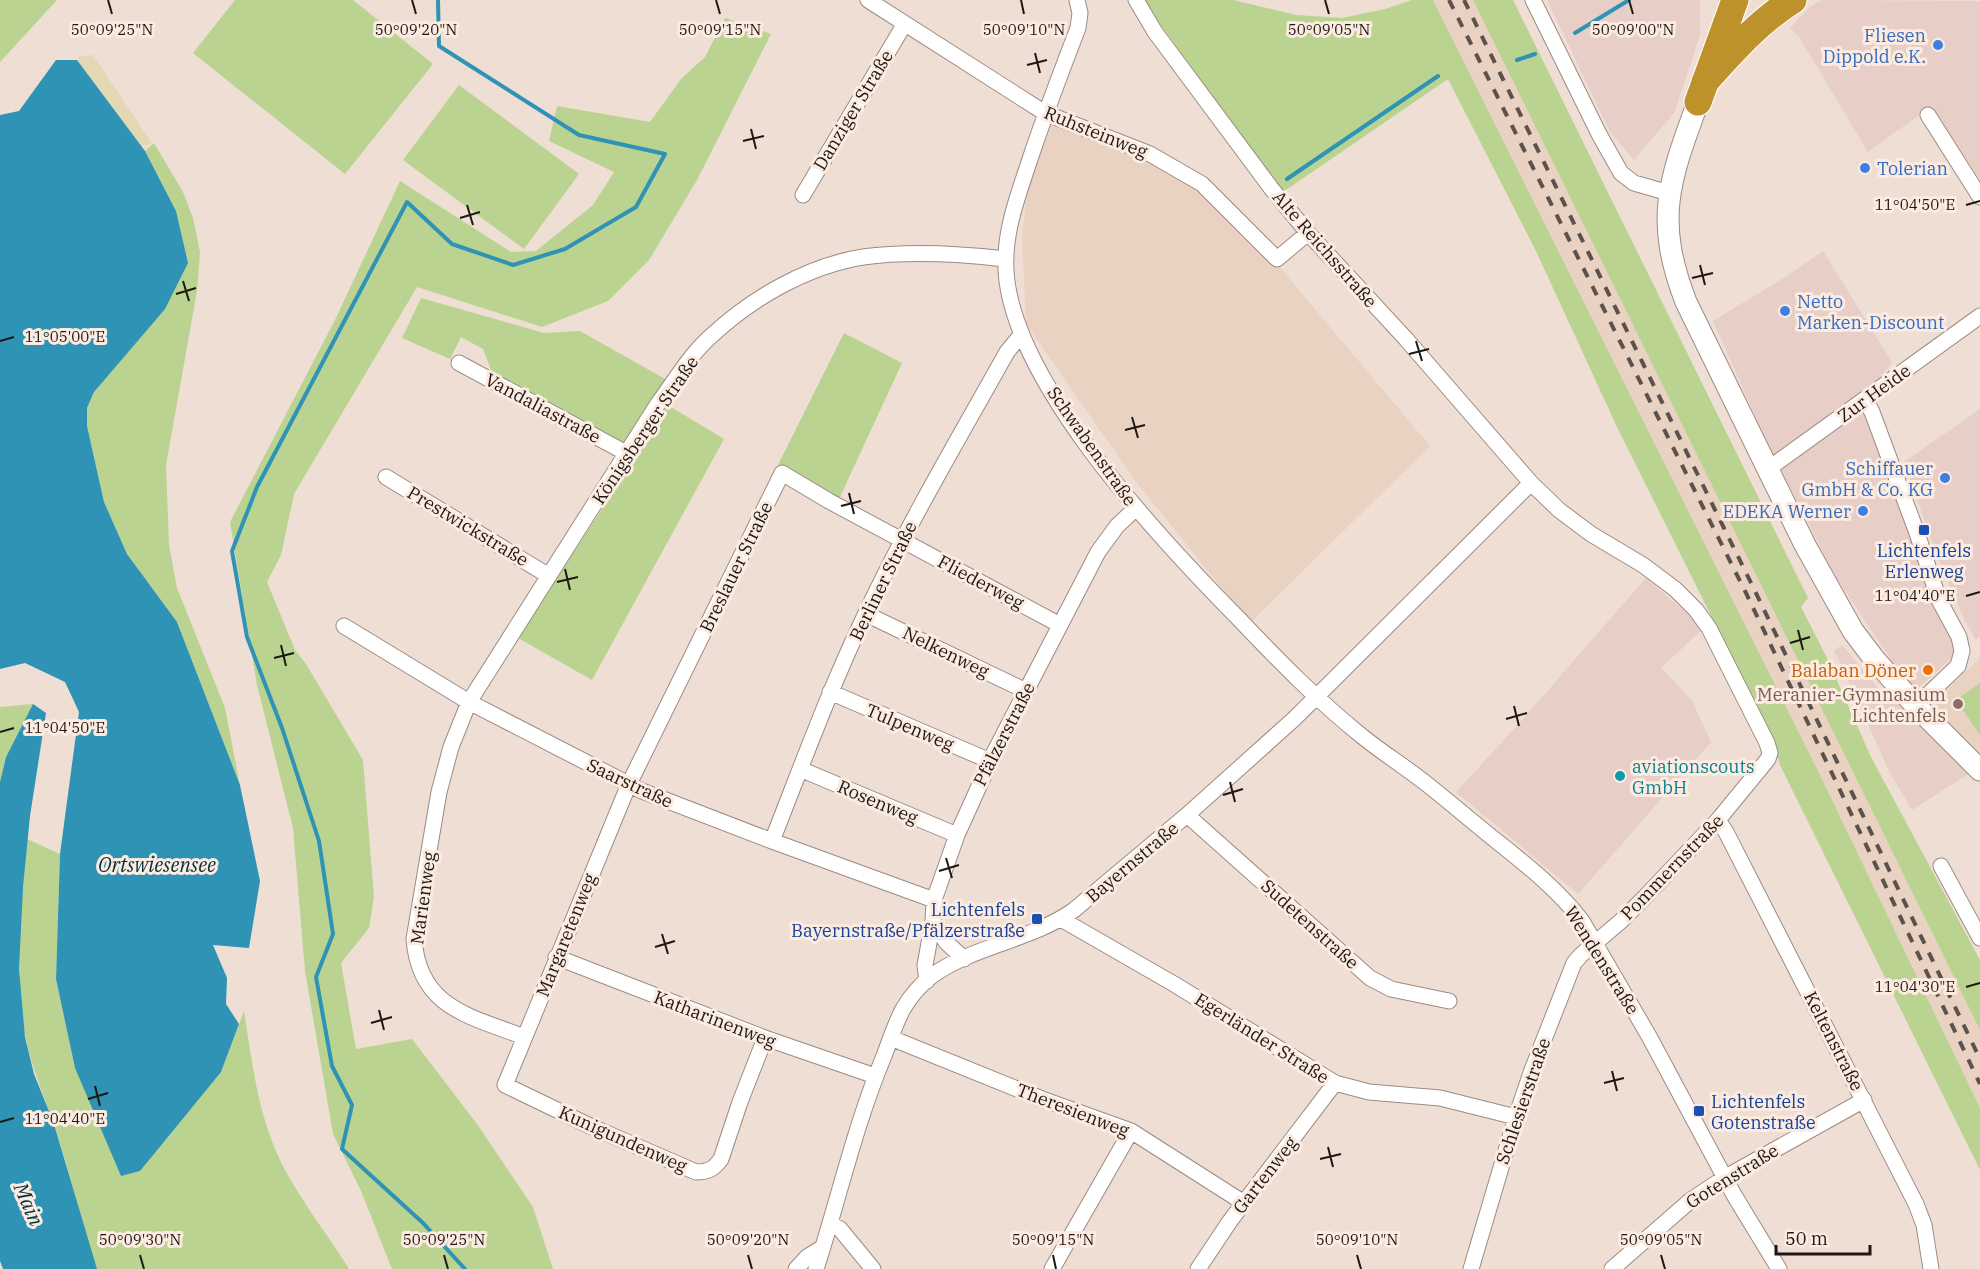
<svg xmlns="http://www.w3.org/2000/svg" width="1980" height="1269" viewBox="0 0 1980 1269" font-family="'IBM Plex Serif',serif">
	<rect width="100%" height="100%" fill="#efded4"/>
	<path fill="#e7cec6" d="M1547 0H1700V35L1674 113 1634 160 1610 132Z
		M1822 0 1980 1V180L1933 108 1915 118 1868 152 1799 37 1790 28 1811 6Z
		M1823 251 1892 362 1877 381 1857 395 1955 644 1953 657 1915 691 1903 677 1835 576 1766 440 1713 321 1787 276Z
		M1980 409V636L1976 640 1964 619 1935 551 1904 462Z
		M1646 578 1704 628 1661 668 1691 699 1711 742 1578 894 1456 792 1515 728Z
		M1842 645 1884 695 1896 699 1970 773 1912 810 1890 773 1834 650Z"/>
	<path fill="#ead2c3" d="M1433 0H1473L1980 1030V1108L1821 777Z
		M1051 124 1153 161 1190 182 1267 252 1430 446 1250 623 1137 483 1026 324 1022 236 1027 191Z
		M1980 658V754L1938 712 1935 706V701Z"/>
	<path fill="#bad391" d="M0 0H57L0 62Z
		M235 0H353L433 64 345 174 193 53Z
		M1145 0H1233L1296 15 1342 18 1385 9 1412 0H1433L1821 777 1980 1108V1170L1780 765 1773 740 1617 427 1536 251 1448 79 1283 192 1147 6Z
		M1473 0H1513L1808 598 1801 607 1826 656 1871 757 1980 960V1030Z
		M725 18 771 34 697 180 649 260 608 301 542 327 417 287 294 494 281 555 267 582 295 650 306 664 363 760 374 897 369 928 341 963 356 1049 412 1039 477 1124 533 1207 553 1269H392L361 1191 333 1134 305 971 293 828 257 685 230 522 335 320 400 181 511 252 536 251 593 205 614 172 549 141 557 106 650 122 681 79 705 57Z
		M459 85 579 174 524 249 403 160Z
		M154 143 183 192 193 218 200 252 197 291 166 465 169 545 177 588 225 708 240 785 177 622 127 554 104 502 87 426V408L176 211 145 151Z
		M421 298 544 333 580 331 667 380 623 445 493 375 483 349 461 337 450 359 402 338Z
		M844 333 902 363 839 499 778 465Z
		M666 404 724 439 592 680 518 638 638 454Z
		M1980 683V735L1956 700Z
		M33 704 6 757 0 782V707Z
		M27 839 60 854 56 979 75 1068 221 1072 244 1011C253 1068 259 1126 289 1177 307 1209 330 1238 349 1269H97C80 1220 69 1169 53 1121 43 1093 32 1068 26 1039 13 973 21 904 27 839Z"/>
	<path fill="#e2d8b3" d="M93 55 152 144 141 146 79 63 78 57Z"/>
	<path fill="#2e93b4" d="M56 60H77L145 151 176 211 188 263 165 309 94 392 87 408V426L104 502 127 554 177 622 240 785 260 881 249 948 213 945 227 978 226 1004 239 1024 221 1072 140 1171 121 1176 75 1068 56 979 60 854 79 712 65 682 25 663 0 669V115L19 111Z
		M33 704 46 713 30 816 23 887 19 969 25 1037 34 1074 53 1121 97 1269H3L0 1261V782L6 757Z"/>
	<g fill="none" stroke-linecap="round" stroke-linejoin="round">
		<path stroke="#2e93b4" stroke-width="4" d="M438 0 439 46 579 135 665 154 636 207 565 249 513 265 452 244 407 202 257 487 232 551 247 637 282 728 319 841 333 934 316 977 332 1066 352 1105 342 1149 423 1223 465 1269
			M1575 33 1629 0
			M1517 60 1535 54
			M1287 179 1438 76"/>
		<defs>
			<path id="street" d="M868 0 1045 113 1150 154 1202 184 1277 259 1308 233
				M1077 0 1080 13 1078 28C1061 72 1044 117 1029 162 1019 193 1007 224 1006 256 999 370 1162 541 1239 619 1278 660 1319 702 1363 737 1384 754 1407 768 1428 785 1452 804 1475 824 1499 843 1528 866 1559 891 1582 921L1650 1038 1734 1195 1779 1269
				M1136 0 1155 32 1271 188 1308 233 1406 339 1531 483 1559 510 1591 534 1643 565 1675 589 1696 610 1709 628 1767 743 1770 753 1768 759 1718 820 1645 897 1621 921 1581 955 1574 963 1532 1070 1516 1117 1471 1269
				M1533 0 1599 134 1621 173 1634 183 1669 193
				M1928 115 1980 197
				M803 195 904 25
				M459 363 628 454
				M1865 399 1872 412 1917 533 1939 600 1959 637 1962 651 1958 666 1916 706
				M1768 469 1980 316
				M386 477 549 576
				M866 614 1026 691
				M344 626 469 702 642 791 772 841 934 900
				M830 692 990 761
				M800 769 957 835
				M1187 815 1370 978 1391 989 1449 1001
				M1718 820 1726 832 1916 1204 1924 1225 1931 1269
				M772 841C802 765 830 688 866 613 908 524 959 438 1007 352L1021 335
				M1941 866 1980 938
				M1061 919 1174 984 1335 1083 1369 1092 1440 1098 1516 1117
				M933 921 946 942 964 959
				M556 957 765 1038 875 1076
				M927 981 925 965 933 921 934 900 957 835 994 753 1098 552 1117 526 1136 508
				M524 1037C470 1016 419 1008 414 939L439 792 451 747 469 702 657 405C674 382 689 356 710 337 752 298 807 266 863 257 907 251 962 254 1005 259
				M765 1038 740 1102 721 1159C714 1169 708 1172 696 1172L590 1126 505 1085 629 784 782 473 829 501 1060 625
				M891 1038 1042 1099 1131 1131 1244 1203
				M830 1223 840 1229 873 1269
				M796 1269 807 1257 823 1247
				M816 1269C839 1198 855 1125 884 1056 890 1040 895 1024 903 1009 910 997 921 984 933 975 976 945 1032 940 1074 910L1187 815 1294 719 1531 483
				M1052 1269 1131 1131
				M1198 1269 1230 1221 1335 1083
				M1612 1269 1691 1200 1724 1178 1864 1100"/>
			<path id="secondary" d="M1698 102C1669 181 1654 219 1686 302L1805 545 1853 631 1875 660 1916 706 1980 770"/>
			<path id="highway" d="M1705 82C1732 52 1758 22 1793 0
				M1698 102 1735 0"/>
		</defs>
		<use href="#street" stroke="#9b8b82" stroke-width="17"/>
		<use href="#secondary" stroke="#9b8b82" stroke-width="23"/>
		<use href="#highway" stroke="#fff" stroke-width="29"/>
		<use href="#street" stroke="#fff" stroke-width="15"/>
		<use href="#secondary" stroke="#fff" stroke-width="21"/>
		<use href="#highway" stroke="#bd922a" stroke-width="27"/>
		<path stroke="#5c524d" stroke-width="4" stroke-dasharray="10 10" stroke-linecap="butt" d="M1449 0 1746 593 1980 1084
			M1464 0 1754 589 1980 1059"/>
	</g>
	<path fill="none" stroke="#1e1814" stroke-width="2" d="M108 0 112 14M412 0 416 14M716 0 720 14M1021 0 1024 14M1325 0 1329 14M1629 0 1633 14M1035 53 1040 73M1027 65 1047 60M751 129 756 149M743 141 764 136M467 205 473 225M1966 205 1980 201M460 218 480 212M1700 265 1705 285M1692 278 1713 273M183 281 189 301M176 294 196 288M0 341 14 337M1416 341 1422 361M1409 354 1429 349M1132 417 1138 438M1125 430 1145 425M849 493 854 514M841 506 861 501M565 569 570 590M557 582 578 577M1966 596 1980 592M1798 630 1803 650M1790 643 1810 637M281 645 286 666M274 658 294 653M1514 706 1519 726M1506 719 1527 713M0 732 14 728M1230 782 1235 802M1223 795 1243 789M946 858 952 878M939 871 959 865M662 934 668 954M655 947 675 941M1966 987 1980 983M379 1010 384 1030M371 1023 392 1017M1612 1071 1617 1091M1604 1083 1624 1078M95 1086 100 1106M88 1099 108 1093M0 1122 14 1118M1328 1147 1333 1167M1320 1159 1341 1154M140 1255 144 1269M444 1255 448 1269M748 1255 752 1269M1053 1255 1056 1269M1357 1255 1361 1269M1661 1255 1665 1269"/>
	<g fill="#3f7fe0" stroke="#fcebe1" stroke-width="2">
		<circle cx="1938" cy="45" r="6"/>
		<circle cx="1865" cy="168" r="6"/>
		<circle cx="1785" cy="311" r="6"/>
		<circle cx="1945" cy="478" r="6"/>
		<circle cx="1863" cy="511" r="6"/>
	</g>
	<g fill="#1a4fb4" stroke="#fcebe1" stroke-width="2">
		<rect x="1918" y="524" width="12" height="12" rx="3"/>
		<rect x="1031" y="913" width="12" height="12" rx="3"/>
		<rect x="1693" y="1105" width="12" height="12" rx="3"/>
	</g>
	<circle fill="#e8710a" stroke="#fcebe1" stroke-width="2" cx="1928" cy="670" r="6"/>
	<circle fill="#8d6e63" stroke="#fcebe1" stroke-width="2" cx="1958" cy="704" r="6"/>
	<circle fill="#0f9aa8" stroke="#fcebe1" stroke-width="2" cx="1620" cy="776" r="6"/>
	<g text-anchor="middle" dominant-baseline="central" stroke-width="6" stroke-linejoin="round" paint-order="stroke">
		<g font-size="18" fill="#366cbe" stroke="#fcebe1" text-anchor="end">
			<text x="1926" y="35">Fliesen<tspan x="1926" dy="21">Dippold e.K.</tspan></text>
			<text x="1877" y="168" text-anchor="start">Tolerian</text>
			<text x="1797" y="301" text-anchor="start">Netto<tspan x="1797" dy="21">Marken-Discount</tspan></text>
			<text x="1933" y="468">Schiffauer<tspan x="1933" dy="21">GmbH &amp; Co. KG</tspan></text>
			<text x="1851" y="511">EDEKA Werner</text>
		</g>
		<g font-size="18" fill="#1e1814" stroke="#fcebe1">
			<text transform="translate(853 110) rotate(-59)">Danziger Straße</text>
			<text transform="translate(1096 132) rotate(22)">Ruhsteinweg</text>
			<text transform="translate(1325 249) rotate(49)">Alte Reichsstraße</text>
			<text transform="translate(1874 393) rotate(-36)">Zur Heide</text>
			<text transform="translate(543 408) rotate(28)">Vandaliastraße</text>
			<text transform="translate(645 430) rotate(-56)">Königsberger Straße</text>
			<text transform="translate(1092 446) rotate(55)">Schwabenstraße</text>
			<text transform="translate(468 526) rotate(31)">Prestwickstraße</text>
			<text transform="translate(736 567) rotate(-64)">Breslauer Straße</text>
			<text transform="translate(883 581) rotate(-64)">Berliner Straße</text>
			<text transform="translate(981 582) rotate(28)">Fliederweg</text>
			<text transform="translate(946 652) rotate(26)">Nelkenweg</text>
			<text transform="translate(910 727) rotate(23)">Tulpenweg</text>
			<text transform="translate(1004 734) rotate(-63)">Pfälzerstraße</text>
			<text transform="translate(630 783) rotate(25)">Saarstraße</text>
			<text transform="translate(878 802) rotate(23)">Rosenweg</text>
			<text transform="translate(1132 862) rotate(-40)">Bayernstraße</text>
			<text transform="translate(1672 867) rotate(-46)">Pommernstraße</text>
			<text transform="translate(423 898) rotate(-82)">Marienweg</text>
			<text transform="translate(1310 924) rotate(42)">Sudetenstraße</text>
			<text transform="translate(566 935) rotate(-68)">Margaretenweg</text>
			<text transform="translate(1602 960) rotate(58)">Wendenstraße</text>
			<text transform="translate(715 1019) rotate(21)">Katharinenweg</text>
			<text transform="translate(1262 1038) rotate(32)">Egerländer Straße</text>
			<text transform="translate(1834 1041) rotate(63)">Keltenstraße</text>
			<text transform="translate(1523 1101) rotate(-71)">Schlesierstraße</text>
			<text transform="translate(1073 1110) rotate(21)">Theresienweg</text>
			<text transform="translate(623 1139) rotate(24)">Kunigundenweg</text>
			<text transform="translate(1265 1175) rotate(-52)">Gartenweg</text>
			<text transform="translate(1732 1176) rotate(-32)">Gotenstraße</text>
		</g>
		<g font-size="18" fill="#164399" stroke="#fcebe1">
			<text x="1924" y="550">Lichtenfels<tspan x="1924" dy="21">Erlenweg</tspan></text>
			<text x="1025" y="909" text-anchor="end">Lichtenfels<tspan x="1025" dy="21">Bayernstraße/Pfälzerstraße</tspan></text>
			<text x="1711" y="1101" text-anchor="start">Lichtenfels<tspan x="1711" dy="21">Gotenstraße</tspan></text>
		</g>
		<g font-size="18" fill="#c56008" stroke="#fcebe1" text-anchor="end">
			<text x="1916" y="670">Balaban Döner</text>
		</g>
		<g font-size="18" fill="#785e54" stroke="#fcebe1" text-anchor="end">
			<text x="1946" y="694">Meranier-Gymnasium<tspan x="1946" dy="21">Lichtenfels</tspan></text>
		</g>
		<g font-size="18" fill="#0d838f" stroke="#fcebe1" text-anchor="start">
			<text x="1632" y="766">aviationscouts<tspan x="1632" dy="21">GmbH</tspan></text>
		</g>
		<g font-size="20" font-style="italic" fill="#002f3d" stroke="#fcebe1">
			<text x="157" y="864">Ortswiesensee</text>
			<text transform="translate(29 1204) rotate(66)">Main</text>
		</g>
	</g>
	<g font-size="15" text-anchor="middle" fill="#1e1814" stroke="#fcebe1" stroke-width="6" stroke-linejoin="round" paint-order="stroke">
		<text x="112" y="35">50°09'25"N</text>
		<text x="416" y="35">50°09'20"N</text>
		<text x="720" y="35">50°09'15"N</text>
		<text x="1024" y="35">50°09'10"N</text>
		<text x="1329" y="35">50°09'05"N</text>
		<text x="1633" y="35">50°09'00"N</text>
		<text x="1915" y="210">11°04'50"E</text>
		<text x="65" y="342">11°05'00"E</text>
		<text x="1915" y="601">11°04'40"E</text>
		<text x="65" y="733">11°04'50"E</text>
		<text x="1915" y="992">11°04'30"E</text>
		<text x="65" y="1124">11°04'40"E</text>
		<text x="140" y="1245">50°09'30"N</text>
		<text x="444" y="1245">50°09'25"N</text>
		<text x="748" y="1245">50°09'20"N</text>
		<text x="1053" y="1245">50°09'15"N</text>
		<text x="1357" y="1245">50°09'10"N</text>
		<text x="1661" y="1245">50°09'05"N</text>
	</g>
	<path d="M1776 1245v9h94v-9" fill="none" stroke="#1e1814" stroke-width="3"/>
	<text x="1785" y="1245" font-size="18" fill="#1e1814" stroke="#fcebe1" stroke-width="4.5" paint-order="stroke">50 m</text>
</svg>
